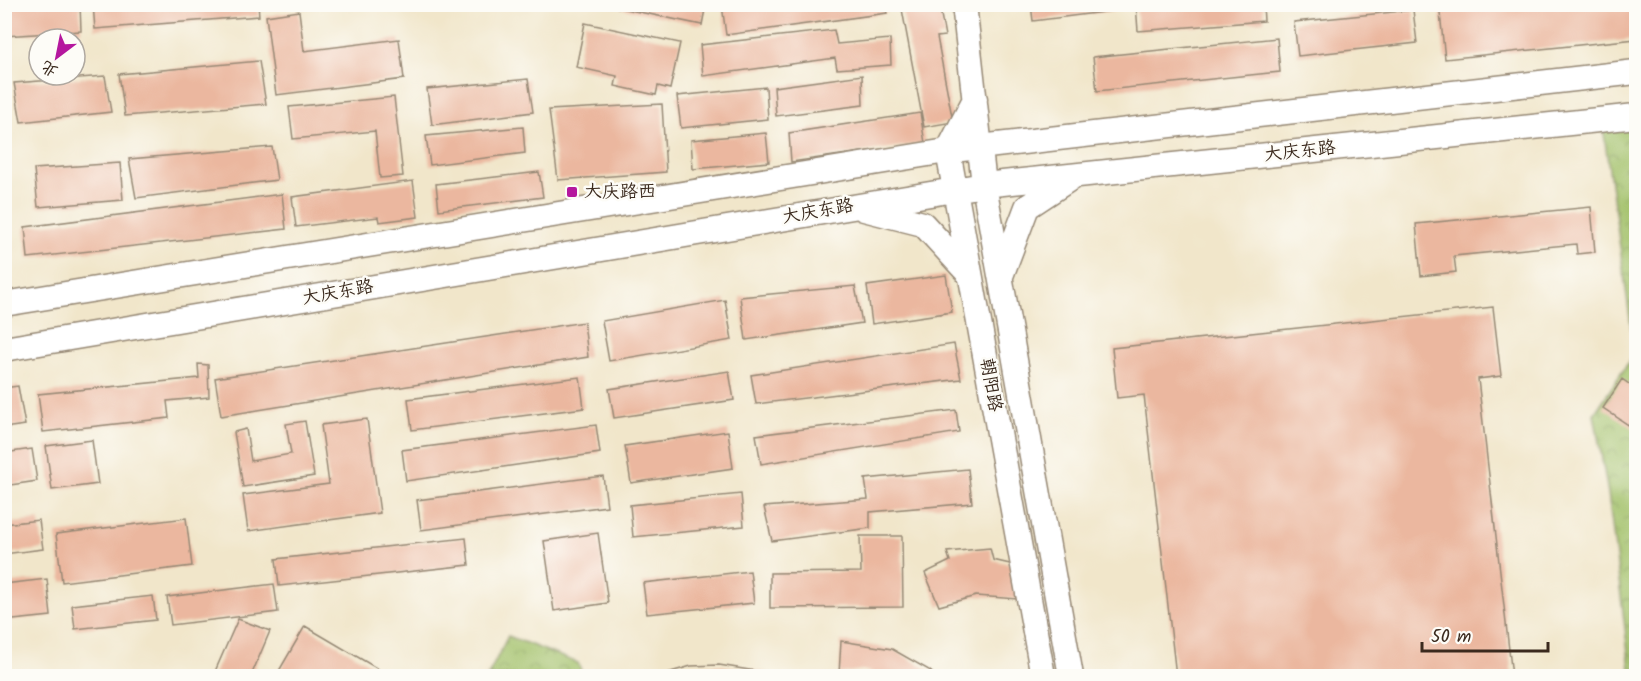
<svg xmlns="http://www.w3.org/2000/svg" width="1641" height="681" viewBox="0 0 1641 681" font-family="Kalam,'LXGW WenKai TC',sans-serif">
	<defs>
		<pattern id="park-crowns" width="20" height="18" patternUnits="userSpaceOnUse" patternTransform="scale(1.5)"><rect width="20" height="18" fill="#a1c068"/><path d="M2 6a3 3 0 1 1 6 0M12 15a3 3 0 1 1 6 0" fill="none" stroke="#849c55"/></pattern>
	</defs>
	<rect width="100%" height="100%" fill="#fdfcf7"/>
	<filter id="ink" filterUnits="userSpaceOnUse"><feTurbulence type="fractalNoise" baseFrequency=".0167" numOctaves="2"/><feDisplacementMap in="SourceGraphic" scale="12" xChannelSelector="R" yChannelSelector="G"/><feConvolveMatrix kernelMatrix="1 2 1 2 8 2 1 2 1" color-interpolation-filters="sRGB"/></filter>
	<filter id="wash" filterUnits="userSpaceOnUse"><feTurbulence type="fractalNoise" baseFrequency=".008" numOctaves="4" result="noise"/><feDisplacementMap in="SourceGraphic" scale="24" xChannelSelector="R" yChannelSelector="G"/><feGaussianBlur stdDeviation="1.35" result="paint"/><feColorMatrix in="noise" values="0 0 0 0 0 0 0 0 0 0 0 0 0 0 0 0 0 1.4 0 .05"/><feComposite in="paint" operator="in"/></filter>
	<g filter="url(#wash)">
		<rect width="100%" height="100%" fill="#f1e6ca"/>
		<path fill="url(#park-crowns)" stroke="#6e7543" stroke-width="1.5" d="M1636 116V676H1631L1608 493 1594 414 1635 353 1602 120Z
			M508 636 578 663 583 676H488Z"/>
		<g id="blocks">
			<path fill="#ebb79f" d="M4 4H80L81 31 4 36Z
				M93 4H258L259 16 95 29Z
				M601 4H706L702 25Z
				M901 4H939L945 36 937 37 953 122 924 127Z
				M1031 4H1127V9L1033 21Z
				M1136 4H1263L1264 21 1138 31Z
				M1439 4H1636V39L1445 59Z
				M722 5H885L887 13 726 35Z
				M1413 10 1417 43 1298 56 1294 22Z
				M299 11 304 51 399 39 404 79 276 95 266 16Z
				M585 23 680 43 670 89 658 86 656 95 615 86 617 76 576 67Z
				M834 30 837 44 890 39 891 65 837 69 835 58 703 76 700 45Z
				M1277 38 1280 72 1097 91 1093 57Z
				M259 61 266 104 125 116 119 74Z
				M862 75 863 105 776 116 774 87Z
				M105 76 111 112 21 122 14 83Z
				M528 79 533 112 432 125 427 89Z
				M766 87 768 119 681 128 677 96Z
				M394 97 403 176 380 178 375 131 293 139 289 107Z
				M662 104 666 172 558 180 549 110Z
				M920 113 925 143 791 162 789 133Z
				M523 127 525 153 430 165 426 136Z
				M766 133 769 162 693 169 691 140Z
				M272 147 277 180 136 198 129 159Z
				M120 163 123 200 38 207 34 169Z
				M539 172 543 197 439 210 436 184Z
				M413 181 418 217 379 222 378 217 296 227 292 197Z
				M282 194 286 229 28 258 25 227Z
				M1591 207 1595 252 1577 254 1576 244 1454 256 1456 272 1421 276 1416 224Z
				M1636 227V257H1635L1630 228Z
				M946 275 952 312 872 324 867 286Z
				M855 286 862 323 746 340 740 297Z
				M725 300 732 340 609 361 602 321Z
				M1493 307 1501 376 1478 379 1512 676H1176L1144 395 1117 398 1112 348Z
				M584 322 588 357 221 416 215 378Z
				M954 344 961 379 756 404 751 375Z
				M198 364 208 365 209 397 167 401 169 418 43 432 38 394 199 378Z
				M729 371 734 400 614 418 609 389Z
				M580 377 584 408 412 430 408 399Z
				M1622 379 1636 389V430L1603 408Z
				M18 386 25 425 4 428V388Z
				M956 410 959 432 761 464 756 435Z
				M367 419 380 513 248 531 243 495 329 484 321 425Z
				M305 421 314 476 243 487 234 432 246 429 251 461 291 454 286 424Z
				M596 425 600 453 406 481 402 450Z
				M728 431 733 468 631 483 625 446Z
				M92 440 98 484 52 490 46 446Z
				M32 449 37 481 4 486V453Z
				M968 469 972 503 870 512V528L772 541 764 507 868 499 865 479Z
				M603 476 607 506 421 530 417 500Z
				M741 494 744 526 633 537 630 505Z
				M186 518 192 566 62 582 56 534Z
				M39 520 43 549 4 554V524Z
				M598 533 608 603 554 611 544 541Z
				M860 536H902L903 607 770 608V573L861 572Z
				M466 538 469 565 279 586 276 559Z
				M990 548 993 560 1023 567 1018 599 976 596 939 606 925 573 950 561 947 552Z
				M750 571 754 603 647 614 643 583Z
				M47 579 51 616 4 621V584Z
				M274 584 278 612 171 625 167 597Z
				M153 596 156 620 75 629 72 605Z
				M238 619 270 631 251 676H213Z
				M305 626 390 676H276Z
				M841 641 892 649 929 670 936 676H886L862 670 839 674Z
				M719 665 768 673 777 676H657L691 666Z"/>
		</g>
	</g>
	<g filter="url(#ink)">
		<use href="#blocks" fill-opacity="0" stroke="#968874" stroke-width="1.5"/>
		<g fill="none" stroke-linecap="round" stroke-linejoin="round">
			<defs>
				<path id="secondary" d="M964 4 984 185 1071 676
					M975 99 948 151 1043 676
					M864 209 923 224 969 274
					M1001 276 1027 207 1071 178
					M4 304 953 150 1636 72
					M4 349 984 185 1636 116"/>
			</defs>
			<use href="#secondary" stroke="#968874" stroke-width="27"/>
			<use href="#secondary" stroke="#fff" stroke-width="24"/>
		</g>
	</g>
	<rect fill="#b5179e" stroke="#fdfcf7" stroke-width="2" x="566" y="186" width="12" height="12" rx="3"/>
	<g text-anchor="middle" dominant-baseline="central" stroke-width="5" stroke-linejoin="round" paint-order="stroke">
		<g font-size="18" fill="#3b2a1e" stroke="#fdfcf7">
			<text transform="translate(1300 152) rotate(-6)">大庆东路</text>
			<text transform="translate(818 212) rotate(-10)">大庆东路</text>
			<text transform="translate(338 293) rotate(-10)">大庆东路</text>
			<text transform="translate(990 385) rotate(80)">朝阳路</text>
		</g>
		<g font-size="18" fill="#3b2a1e" stroke="#fdfcf7" text-anchor="start">
			<text x="584" y="192">大庆路西</text>
		</g>
	</g>
	<rect width="1641" height="681" fill="none" stroke="#fdfcf7" stroke-width="24"/>
	<g transform="translate(57 57) rotate(212)"><circle r="28" fill="#fdfcf7" stroke="#afa8a0" stroke-width="1.5"/>
	<path d="M0-4.5L10 22L0 15L-10 22Z" fill="#b5179e"/>
	<text y="-9" font-size="16" font-weight="bold" text-anchor="middle" fill="#3b2a1e">北</text>
	</g>
	<path d="M1422 642v9h126v-9" fill="none" stroke="#3b2a1e" stroke-width="3"/>
	<text x="1431" y="642" font-size="18" fill="#3b2a1e" stroke="#fdfcf7" stroke-width="4.5" paint-order="stroke">50 m</text>
</svg>
